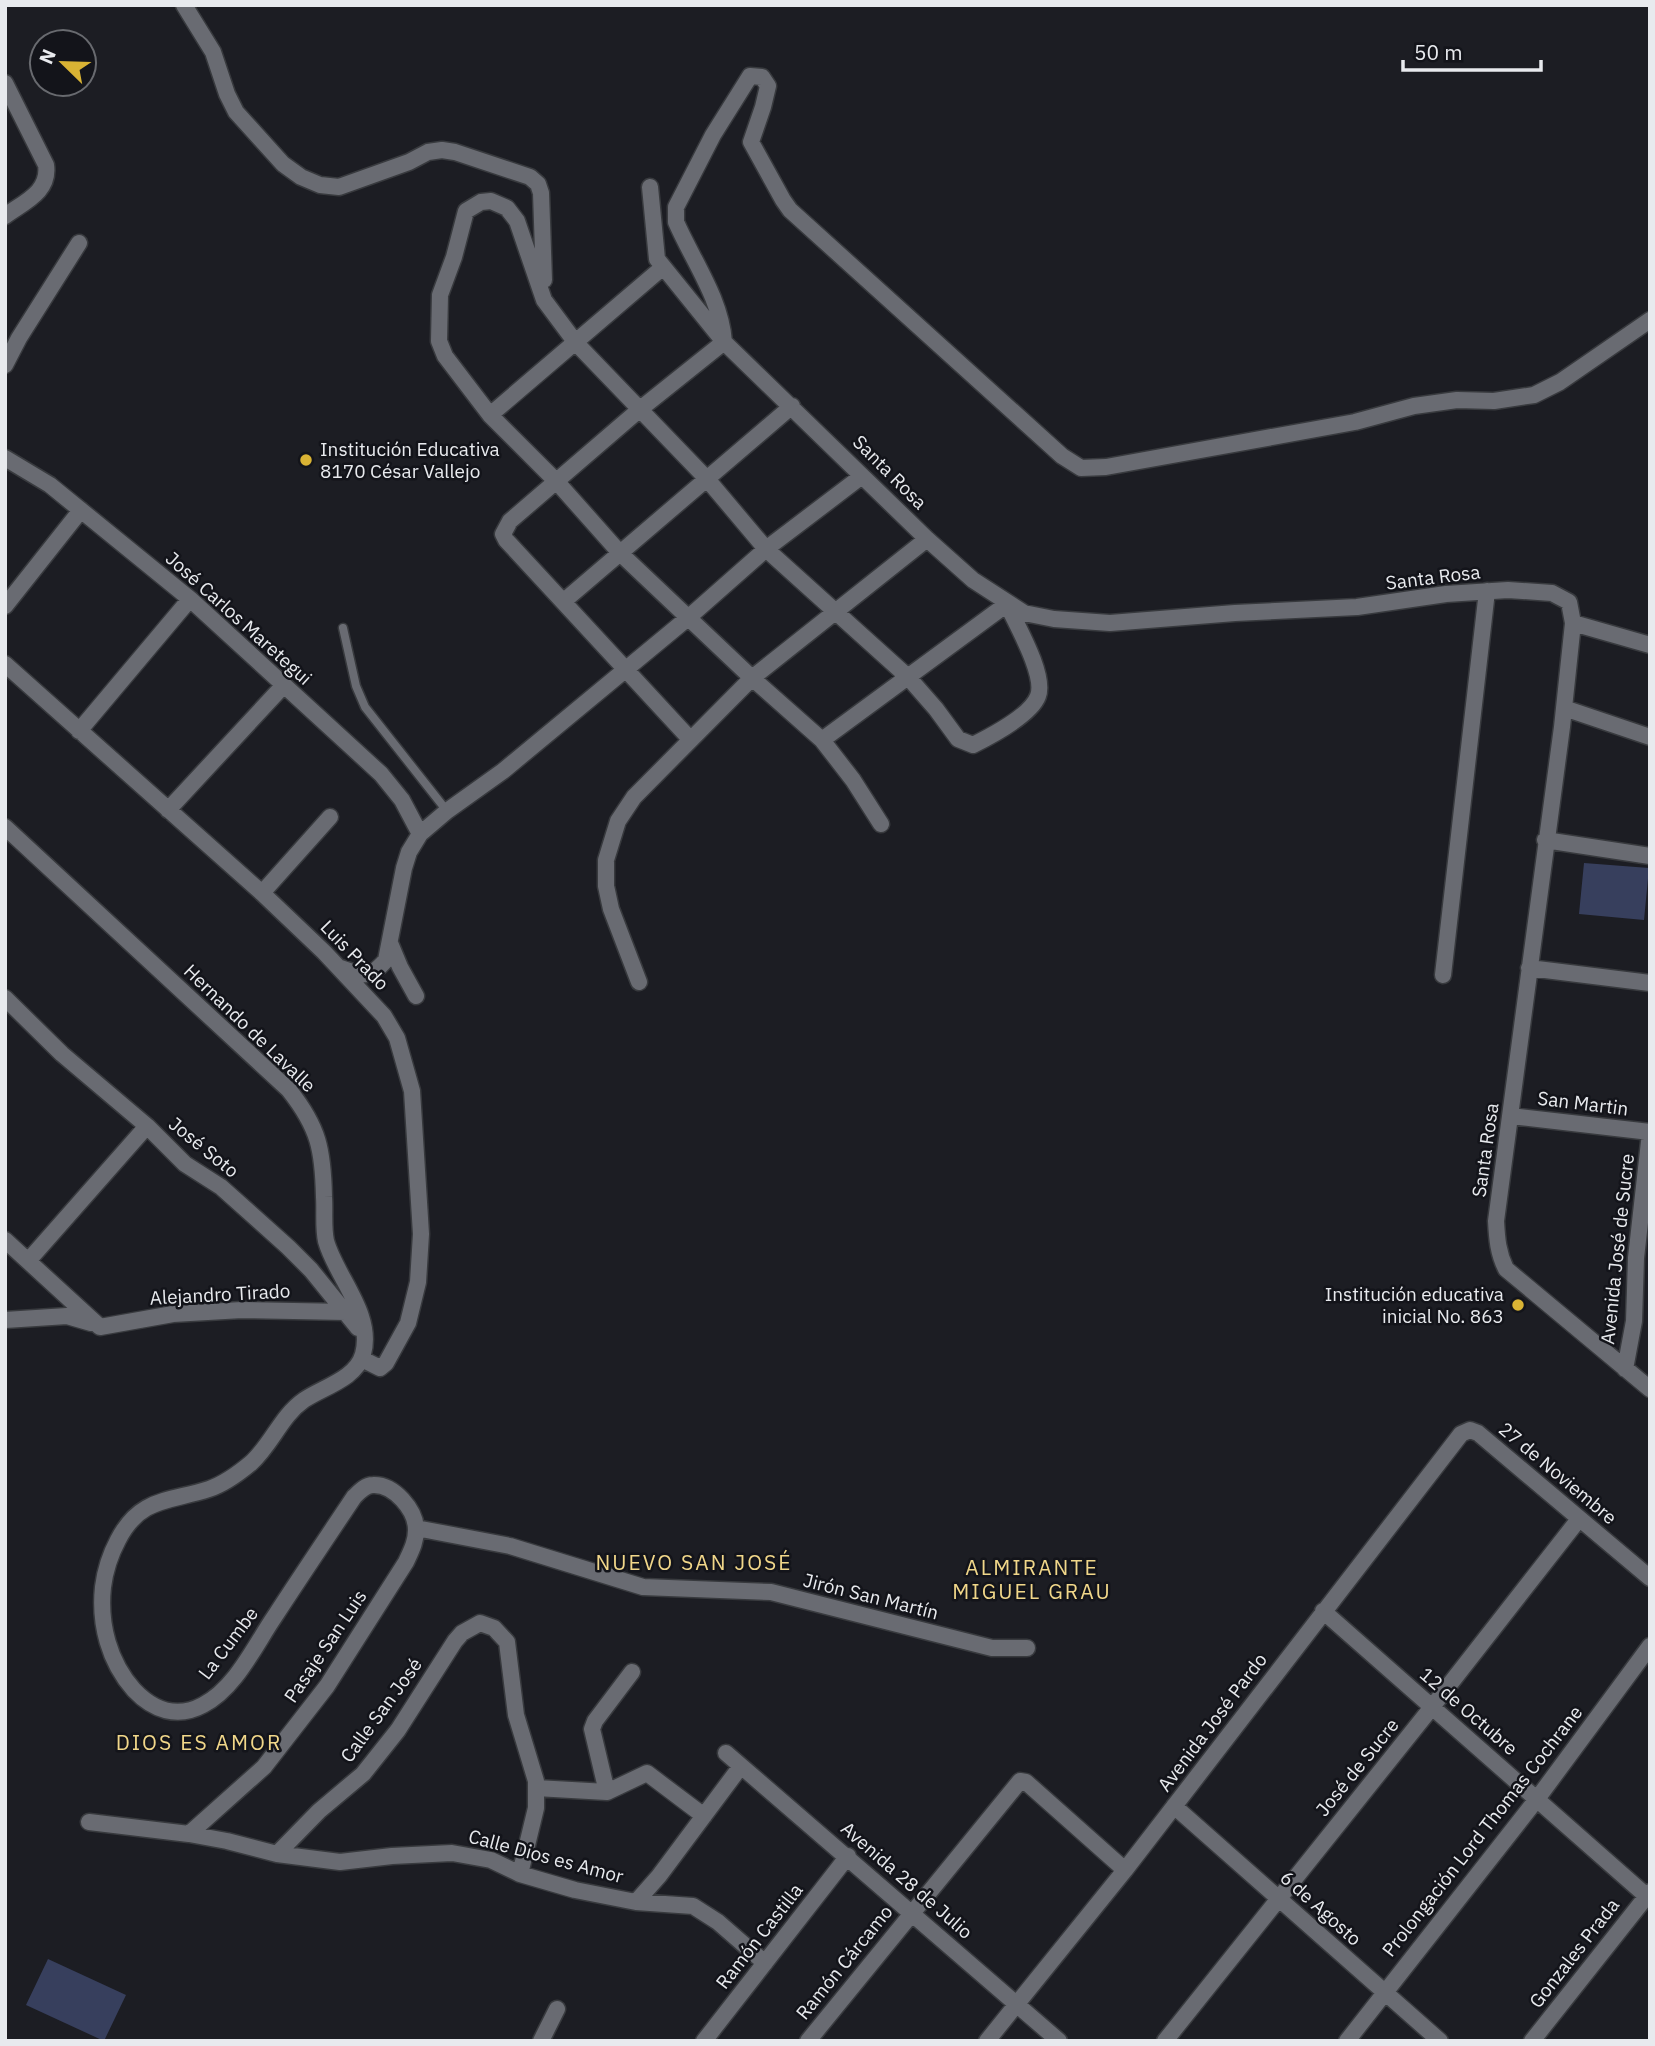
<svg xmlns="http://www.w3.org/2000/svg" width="1655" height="2046" viewBox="0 0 1655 2046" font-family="'IBM Plex Sans',sans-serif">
	<rect width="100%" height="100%" fill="#1c1d23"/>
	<path fill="#373f5d" d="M1584 863 1649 868 1644 920 1579 914Z
		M48 1959 126 1995 104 2041 26 2005Z"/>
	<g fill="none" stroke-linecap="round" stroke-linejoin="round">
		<defs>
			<path id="lane" d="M343 628 356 686 365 707 447 811"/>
			<path id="street" d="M184 5 213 52 227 94 236 112 283 164 301 177 320 185 339 187 409 162 428 152 442 150 455 152 530 177 538 184 541 193 544 280
				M5 83 46 165C50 192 24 202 5 216
				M650 187 657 259 724 342 927 539 973 580 1024 613 1054 619 1110 623 1235 613 1357 607 1446 594 1508 590 1552 593 1569 602 1573 623 1562 727 1496 1221C1497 1239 1498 1253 1506 1269L1650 1389
				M5 365 19 338 79 243
				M490 415 662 268
				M5 458 50 485 190 599 381 774 402 800 420 834
				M564 601 792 406
				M5 606 81 510
				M1573 623 1650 645
				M5 664 262 893 324 952 384 1016 397 1038 412 1091 421 1234 418 1282 408 1323 386 1363 380 1368 362 1359
				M1564 708 1650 737
				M79 731 190 599
				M690 739 506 540 503 534 510 521 639 410 724 342C721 299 693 261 676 222V207L713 135 750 76 762 77 768 86 763 107 751 142 783 200 790 210 1062 456 1081 468 1106 467 1355 422 1414 406 1457 400 1494 401 1534 395 1560 382 1650 320
				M822 740 1007 604C1016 624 1046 675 1038 696 1031 715 991 736 973 745L958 739 936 709 908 677 766 549 707 479 576 343 544 300 517 221 507 208 491 201 481 202 466 211 454 257 440 295 439 341 445 356 490 415 557 482 620 553 752 678 822 740 853 780 881 824
				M168 810 284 685
				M5 827 289 1090C319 1128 323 1150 324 1197 325 1211 323 1227 326 1241 336 1277 374 1314 363 1354 356 1379 323 1387 304 1400 281 1416 272 1444 251 1463 239 1473 224 1484 209 1489 169 1502 140 1497 118 1540 110 1555 105 1571 103 1587 99 1624 109 1662 134 1690 153 1710 177 1719 203 1705 236 1688 255 1645 275 1616 301 1576 328 1536 354 1497 359 1492 365 1485 373 1485 394 1484 416 1510 416 1530 416 1542 411 1551 406 1562L327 1686 264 1767 189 1834
				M1545 840 1650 856
				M262 893 330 817
				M390 943 400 967 416 996
				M341 968C363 976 370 979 386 960L404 868 409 852 420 834 447 811 503 771 689 617 766 549 862 476
				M1529 968 1650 983
				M1443 975 1487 591
				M639 982 611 909 606 886V860L618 821 634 797 752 678 927 539
				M5 998 62 1054 147 1126 185 1164 221 1187 288 1247 311 1270 358 1328
				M1511 1116 1650 1132
				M5 1240 100 1327
				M28 1261 147 1126
				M5 1320 67 1316 91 1323
				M100 1327 173 1314 242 1310 346 1312
				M1625 1369 1634 1321 1636 1258 1650 1133
				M416 1528 510 1546 643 1587 771 1592 992 1648H1027
				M1323 1611 1650 1899
				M726 1753 1059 2041
				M536 1788 607 1792 647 1773 704 1816
				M607 1792 592 1729 595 1721 632 1672
				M1174 1806 1440 2041
				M89 1822 189 1834 227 1841 277 1854 340 1862 392 1856 452 1853 491 1860 520 1874 575 1890 636 1902 693 1906 718 1922 765 1963
				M277 1854 319 1811 363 1774 398 1730 455 1641 462 1633 480 1623 494 1628 507 1642 516 1715 536 1781V1808L520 1874
				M636 1902 659 1876 741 1766
				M541 2041 557 2009
				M704 2041 848 1856
				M808 2041 1020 1781 1026 1782 1125 1870
				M987 2041 1125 1870 1461 1434 1470 1430 1478 1433 1650 1578
				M1165 2041 1432 1707 1579 1519
				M1347 2041 1537 1799 1650 1646
				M1532 2041 1650 1892"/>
		</defs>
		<use href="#lane" stroke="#383a3e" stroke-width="11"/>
		<use href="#street" stroke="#383a3e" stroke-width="19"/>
		<use href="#lane" stroke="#696b72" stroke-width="8"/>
		<use href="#street" stroke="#696b72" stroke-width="16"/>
	</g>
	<g fill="#d9b334" stroke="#13141a" stroke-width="2.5">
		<circle cx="306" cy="460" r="7"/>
		<circle cx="1518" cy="1305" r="7"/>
	</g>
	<g text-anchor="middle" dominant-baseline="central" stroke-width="5" stroke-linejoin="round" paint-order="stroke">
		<g font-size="19" fill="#e8eaee" stroke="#13141a" text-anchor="start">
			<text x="320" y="449">Institución Educativa<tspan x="320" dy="22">8170 César Vallejo</tspan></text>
			<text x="1504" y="1294" text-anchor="end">Institución educativa<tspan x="1504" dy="22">inicial No. 863</tspan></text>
		</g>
		<g font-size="19" fill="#e8eaee" stroke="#13141a">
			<text transform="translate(890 472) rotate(45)">Santa Rosa</text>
			<text transform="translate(1433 577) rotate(-7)">Santa Rosa</text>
			<text transform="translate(239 618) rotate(42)">José Carlos Maretegui</text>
			<text transform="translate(355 955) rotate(46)">Luis Prado</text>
			<text transform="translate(250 1028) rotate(44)">Hernando de Lavalle</text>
			<text transform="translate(1583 1103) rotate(7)">San Martin</text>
			<text transform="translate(204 1147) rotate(39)">José Soto</text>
			<text transform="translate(1485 1150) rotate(-82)">Santa Rosa</text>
			<text transform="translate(1617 1249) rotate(-84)">Avenida José de Sucre</text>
			<text transform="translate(220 1294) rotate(-3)">Alejandro Tirado</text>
			<text transform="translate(1558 1473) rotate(40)">27 de Noviembre</text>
			<text transform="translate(871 1596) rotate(14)">Jirón San Martín</text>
			<text transform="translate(228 1643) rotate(-53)">La Cumbe</text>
			<text transform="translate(325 1646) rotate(-56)">Pasaje San Luis</text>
			<text transform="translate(381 1710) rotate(-54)">Calle San José</text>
			<text transform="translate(1469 1711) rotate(41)">12 de Octubre</text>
			<text transform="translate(1212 1722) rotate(-53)">Avenida José Pardo</text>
			<text transform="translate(1357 1767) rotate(-51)">José de Sucre</text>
			<text transform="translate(1482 1831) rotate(-52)">Prolongación Lord Thomas Cochrane</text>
			<text transform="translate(546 1856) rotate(15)">Calle Dios es Amor</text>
			<text transform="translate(907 1880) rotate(41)">Avenida 28 de Julio</text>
			<text transform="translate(1321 1908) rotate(42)">6 de Agosto</text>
			<text transform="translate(759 1936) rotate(-52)">Ramón Castilla</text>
			<text transform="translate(1574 1953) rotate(-52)">Gonzales Prada</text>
			<text transform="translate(844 1962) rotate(-51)">Ramón Cárcamo</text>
		</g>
		<g font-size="21" letter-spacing="2" fill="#f1d78a" stroke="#13141a">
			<text x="694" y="1562">NUEVO SAN JOSÉ</text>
			<text x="1032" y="1567">ALMIRANTE<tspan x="1032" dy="24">MIGUEL GRAU</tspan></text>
			<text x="199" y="1742">DIOS ES AMOR</text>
		</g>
	</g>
	<rect width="1655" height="2046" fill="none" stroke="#e8eaee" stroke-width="14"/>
	<g transform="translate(63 63) rotate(293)"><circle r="33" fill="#13141a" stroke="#686a6f" stroke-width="2"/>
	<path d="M0-5L12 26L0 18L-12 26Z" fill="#d9b334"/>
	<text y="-10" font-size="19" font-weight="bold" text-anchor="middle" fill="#e8eaee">N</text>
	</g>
	<path d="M1403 60v10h138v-10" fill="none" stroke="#e8eaee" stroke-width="3.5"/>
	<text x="1414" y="60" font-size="21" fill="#e8eaee" stroke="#13141a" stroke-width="5" paint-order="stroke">50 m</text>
</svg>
